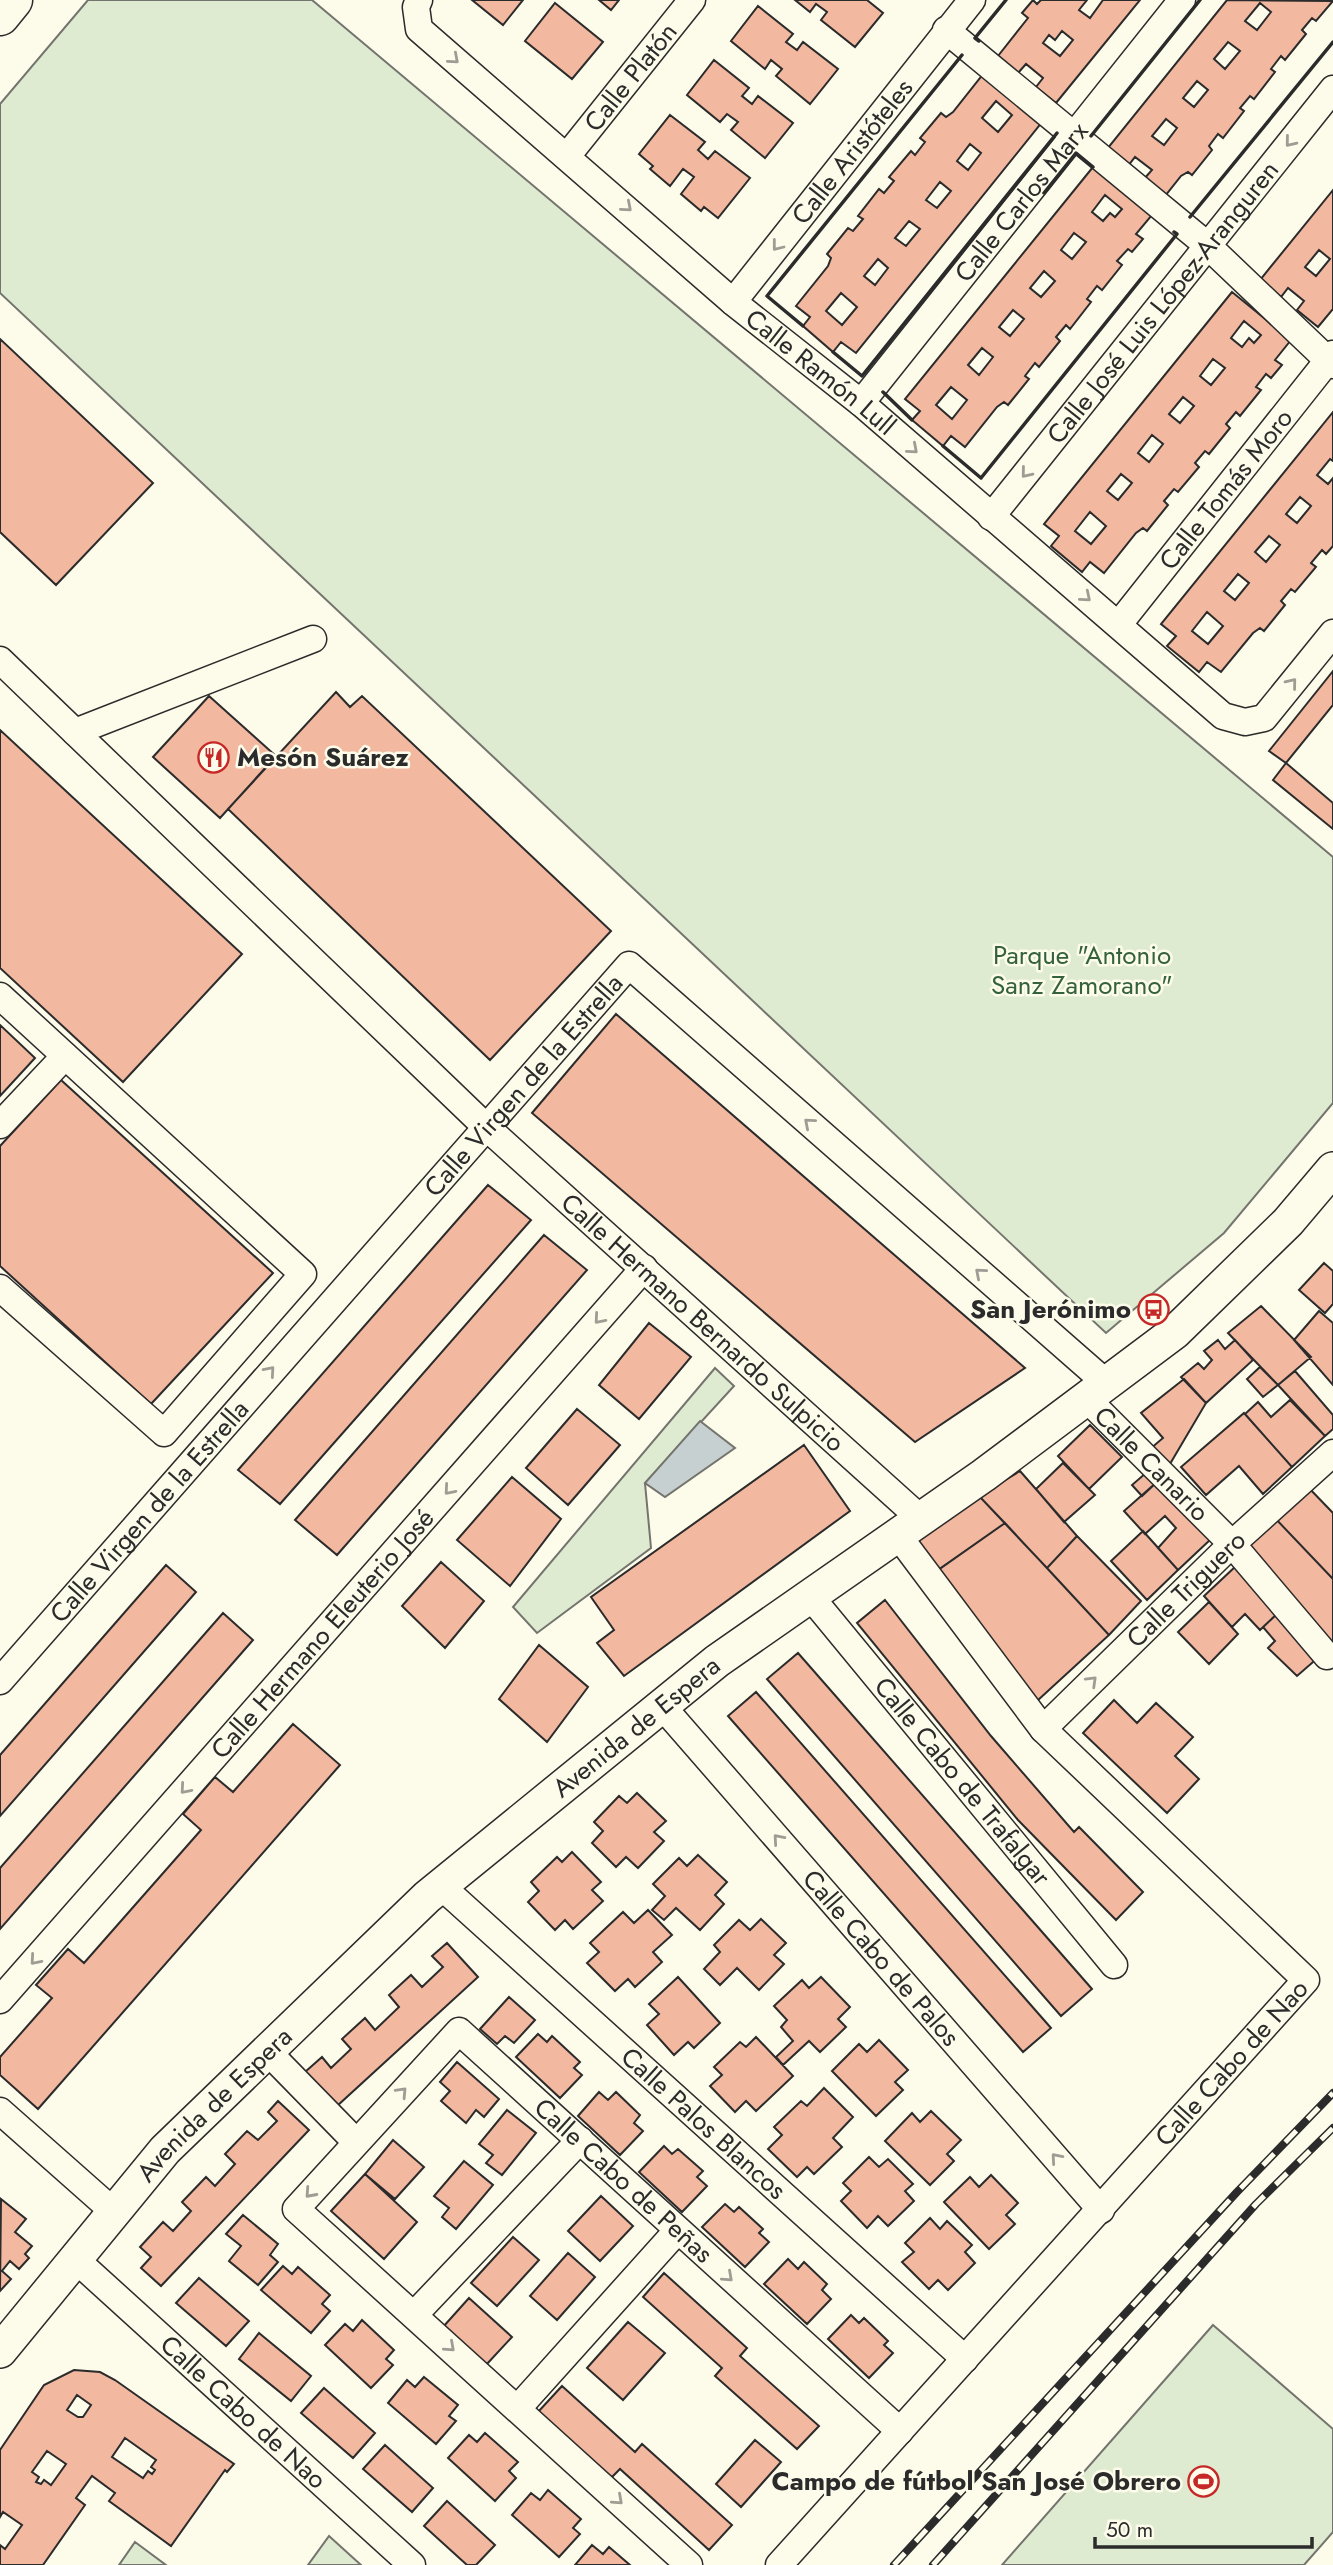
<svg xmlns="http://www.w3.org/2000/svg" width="1333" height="2565" viewBox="0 0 1333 2565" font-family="Jost,sans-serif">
	<rect width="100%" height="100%" fill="#fdfbea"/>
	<path fill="#deebd1" stroke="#74746e" stroke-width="2" d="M88 0H312L1333 857V1103L1224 1233 1106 1333 0 293V104Z
		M715 1368 734 1386 645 1483 651 1548 537 1633 513 1607Z
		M1213 2325 1333 2429V2532L1304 2565H1002Z
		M329 2536 361 2565H308Z
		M135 2542 166 2565H119Z"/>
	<path fill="#c7d0d0" stroke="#74746e" stroke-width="2" d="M700 1421 735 1448 665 1497 645 1483Z"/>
	<path fill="#f2b8a0" stroke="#2b2b2b" stroke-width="2" fill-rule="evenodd" d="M472 0H523L503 25Z
		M599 0H619L611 10Z
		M795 0H867L883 13 855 47 821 20 827 12 816 4 810 12Z
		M1033 0 1037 4 1041 0H1087L1079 10 1090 18 1103 0H1140L1056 103 1036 87 1043 78 1026 64 1018 73 998 56 1028 18 1022 13ZM1062 31 1073 40 1060 56 1043 43 1049 35 1055 40Z
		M1227 0 1333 1 1316 21 1312 18 1302 30 1306 34 1285 60 1281 56 1271 69 1275 72 1254 99 1250 96 1240 108 1244 111 1223 138 1218 134 1209 146 1212 150 1192 175 1188 172 1181 176 1165 196 1144 179 1152 170 1135 157 1128 166 1107 149ZM1260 3 1271 12 1257 30 1245 21ZM1228 42 1240 51 1225 69 1214 59ZM1197 81 1208 90 1194 107 1183 98ZM1166 119 1177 128 1164 145 1152 136Z
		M555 3 603 42 572 79 525 41Z
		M758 6 793 34 786 42 797 50 803 42 838 69 810 104 776 76 782 69 771 60 765 69 731 41Z
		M714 60 749 88 742 96 752 104 758 96 793 123 765 158 731 130 738 122 727 114 720 122 687 95Z
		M984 73 1043 121 856 353 841 342 833 352 803 326 810 317 796 306 828 266 831 258 827 254 848 228 853 231 863 219 858 216 879 189 884 193 894 181 889 177 911 151 915 155 925 142 920 138 941 113 946 117 953 112ZM996 101 1012 115 998 132 982 118ZM970 144 981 153 968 170 957 161ZM940 182 951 191 937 208 926 200ZM909 221 920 229 906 246 895 238ZM878 259 888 268 875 285 864 276ZM841 293 857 307 842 325 826 311Z
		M670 115 705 142 698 150 708 159 715 151 750 178 718 218 704 207 701 211 681 194 694 177 683 169 670 186 650 169 653 166 639 154Z
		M1093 167 1152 215 1136 234 1143 239 1132 252 1128 249 1117 261 1122 265 1102 290 1097 286 1087 299 1091 302 1070 329 1066 325 1056 337 1060 341 1039 367 1035 363 1025 376 1029 379 1008 405 1004 402 997 407 965 447 951 436 943 446 912 420 920 411 905 399ZM1105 195 1122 209 1115 217 1110 213 1103 221 1092 212ZM1074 233 1086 242 1072 259 1061 250ZM1044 271 1055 281 1041 297 1030 288ZM1013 310 1024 319 1010 336 999 327ZM982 348 993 357 979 375 968 365ZM951 387 967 400 952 419 936 405Z
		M1333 190V309L1318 327 1297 310 1304 301 1288 288 1281 297 1260 280ZM1319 250 1330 259 1316 276 1305 267Z
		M1232 292 1291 340 1275 360 1282 365 1271 378 1266 374 1256 387 1261 390 1240 416 1236 412 1226 424 1230 428 1209 454 1205 451 1195 463 1199 467 1178 492 1174 489 1164 501 1168 505 1147 531 1143 528 1136 533 1104 573 1090 562 1082 572 1051 546 1059 536 1044 524ZM1244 321 1261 335 1254 343 1249 338 1242 347 1231 338ZM1213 359 1225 368 1211 385 1200 376ZM1183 397 1194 406 1180 423 1169 414ZM1152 435 1163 444 1149 462 1138 453ZM1121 474 1132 483 1118 500 1107 491ZM1090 512 1106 526 1091 544 1075 531Z
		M0 339 153 483 56 585 0 532Z
		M1333 412V461L1330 459 1317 475 1328 484 1333 478V546L1326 554 1322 550 1311 563 1316 567 1295 592 1291 589 1281 601 1285 605 1264 631 1260 628 1253 633 1221 672 1207 662 1199 672 1167 646 1176 636 1161 624ZM1300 497 1311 506 1297 523 1286 514ZM1269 536 1280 545 1266 562 1255 552ZM1238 574 1249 583 1235 600 1224 591ZM1207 612 1223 626 1208 644 1192 631Z
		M1333 671V705L1286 763 1269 751Z
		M336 692 350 707 362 696 611 931 490 1060 228 809Z
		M209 696 276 756 220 818 153 757Z
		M0 730 242 954 123 1082 0 968Z
		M1286 763 1333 803V829L1273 780Z
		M616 1014 1025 1368 915 1442 532 1113Z
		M0 1025 35 1058 0 1096Z
		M61 1080 273 1273 151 1404 0 1266V1146Z
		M488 1185 531 1220 280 1504 238 1470Z
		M544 1235 587 1270 337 1555 295 1520Z
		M1324 1263 1333 1271V1304L1325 1313 1299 1290Z
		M1261 1306 1311 1357 1278 1385 1228 1333Z
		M1319 1311 1333 1323V1385L1294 1340Z
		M649 1323 691 1357 639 1419 599 1385Z
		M1218 1340 1225 1349 1235 1340 1253 1360 1206 1403 1181 1377 1198 1363 1204 1369 1212 1360 1204 1351Z
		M1260 1367 1278 1385 1263 1397 1247 1379Z
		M1295 1371 1333 1415V1429L1325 1436 1278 1385Z
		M1184 1379 1206 1403 1167 1469 1150 1449 1163 1438 1141 1413Z
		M1290 1400 1325 1436 1292 1467 1245 1414 1258 1402 1271 1417Z
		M577 1409 620 1445 568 1505 526 1468Z
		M1244 1413 1292 1467 1263 1494 1239 1466 1206 1495 1181 1467Z
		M1090 1425 1122 1457 1089 1489 1058 1456Z
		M804 1445 850 1511 624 1676 597 1643 614 1630 591 1597Z
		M1063 1463 1095 1495 1064 1522 1036 1489Z
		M1020 1471 1077 1536 1047 1568 979 1496Z
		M1147 1472 1157 1482 1142 1496 1132 1485Z
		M512 1477 561 1519 510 1586 457 1540Z
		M1157 1482 1211 1539 1178 1570 1158 1548 1176 1528 1165 1516 1145 1534 1124 1511Z
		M1306 1485 1333 1513V1579L1273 1516Z
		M979 1496 1005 1523 938 1570 914 1537Z
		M1273 1516 1333 1579V1646L1238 1548Z
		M1005 1523 1109 1635 1037 1701 938 1570Z
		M1143 1531 1178 1570 1147 1600 1111 1561Z
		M1077 1536 1141 1601 1109 1635 1047 1568Z
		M441 1562 484 1601 445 1648 402 1606Z
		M166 1565 196 1592 0 1816V1755Z
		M1236 1566 1278 1613 1260 1630 1245 1614 1232 1627 1204 1596Z
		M885 1600 991 1736 1074 1832 1079 1827 1143 1892 1116 1920 1018 1820 857 1623Z
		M1209 1602 1238 1634 1209 1664 1178 1632Z
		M223 1613 253 1640 0 1929V1868Z
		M1278 1613 1320 1656 1297 1676 1268 1648 1275 1641 1263 1627Z
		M539 1645 588 1687 547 1742 499 1699Z
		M798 1653 1092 1989 1061 2016 767 1679Z
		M756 1692 1051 2028 1023 2052 728 1716Z
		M1114 1700 1137 1723 1156 1703 1193 1737 1175 1756 1199 1779 1167 1813 1083 1733Z
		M293 1724 340 1765 38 2109 0 2075V2057L52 1998 36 1985 68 1949 84 1963 201 1830 183 1814 215 1777 233 1792Z
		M637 1793 666 1821 654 1832 664 1841 638 1868 626 1857 616 1867 592 1843 603 1831 594 1822 619 1796 627 1803Z
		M572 1852 601 1882 592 1890 603 1901 573 1929 565 1920 555 1930 528 1902 539 1891 531 1882 557 1857 562 1862Z
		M698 1855 727 1882 715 1895 724 1904 700 1930 676 1908 664 1920 652 1910 665 1896 653 1884 679 1858 687 1866Z
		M648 1910 672 1935 653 1952 662 1962 635 1987 628 1979 615 1991 587 1963 599 1952 590 1943 623 1912 634 1923Z
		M761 1919 786 1943 774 1955 784 1964 759 1990 737 1968 720 1985 704 1969 720 1952 714 1945 739 1920 750 1930Z
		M447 1943 478 1977 337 2106 305 2072 322 2057 331 2068 351 2049 342 2039 365 2018 375 2030 399 2007 389 1995 411 1975 422 1987 443 1967 432 1956Z
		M678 1977 720 2023 694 2048 688 2042 674 2055 647 2025 659 2014 649 2004Z
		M821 1977 850 2007 838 2019 846 2027 820 2052 809 2041 783 2065 776 2057 793 2041 781 2027 787 2020 774 2006 802 1980 809 1988Z
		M509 1997 535 2020 514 2043 505 2036 497 2044 480 2029Z
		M538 2034 547 2042 552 2036 580 2062 574 2068 582 2075 560 2098 516 2057Z
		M756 2037 793 2076 756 2111 746 2101 735 2112 710 2086 722 2075 714 2067 740 2042 746 2047Z
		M879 2040 908 2070 895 2082 903 2090 876 2116 832 2071 859 2044 867 2052Z
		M457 2062 499 2099 484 2117 476 2110 466 2123 441 2101 450 2091 440 2082Z
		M824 2088 853 2117 833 2138 842 2147 814 2174 807 2167 797 2177 768 2149 782 2135 774 2127 801 2101 807 2106Z
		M599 2092 608 2100 616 2092 640 2115 634 2123 643 2131 620 2155 578 2116Z
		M278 2101 309 2130 161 2286 141 2268 151 2257 140 2247 163 2222 173 2231 191 2211 182 2202 206 2177 215 2186 235 2164 225 2154 247 2131 258 2140 277 2121 268 2112Z
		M507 2110 536 2133 502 2175 486 2163 493 2155 479 2144Z
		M931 2111 961 2140 947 2154 954 2161 930 2185 885 2141 912 2113 920 2122Z
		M393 2140 424 2167 395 2199 365 2174Z
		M664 2146 672 2154 678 2149 703 2171 697 2177 707 2186 682 2212 639 2172Z
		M869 2157 879 2167 888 2159 913 2184 905 2191 914 2201 888 2226 878 2216 867 2228 841 2201 851 2191 843 2183Z
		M464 2161 493 2185 456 2229 442 2217 449 2208 434 2196Z
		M365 2174 417 2222 384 2259 331 2211Z
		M991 2175 1018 2203 1006 2215 1015 2224 989 2249 944 2202 970 2177 979 2187Z
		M601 2196 633 2226 600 2261 568 2231Z
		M1 2199 26 2219 15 2232 32 2246 25 2254 29 2258 19 2269 10 2261 2 2271 11 2279 0 2291Z
		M725 2204 734 2212 739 2207 763 2229 759 2233 769 2242 745 2267 702 2227Z
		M243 2215 278 2244 270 2255 278 2262 258 2285 229 2261 241 2246 226 2234Z
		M930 2218 940 2229 947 2221 972 2245 965 2252 975 2263 948 2290 938 2280 929 2289 902 2262 914 2252 905 2243Z
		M513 2237 539 2260 497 2306 471 2283Z
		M568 2253 595 2277 557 2320 530 2296Z
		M788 2259 798 2269 804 2262 827 2284 822 2290 831 2299 807 2324 764 2284Z
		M283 2266 292 2274 298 2267 330 2295 322 2304 330 2311 311 2333 261 2290Z
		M664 2273 747 2348 740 2356 819 2426 797 2449 715 2376 722 2368 643 2297Z
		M199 2278 249 2321 226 2346 176 2303Z
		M469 2298 512 2337 486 2365 443 2327Z
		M851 2315 859 2323 864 2318 888 2341 884 2345 893 2353 869 2378 828 2339Z
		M362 2320 394 2350 386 2359 393 2365 371 2388 325 2345 345 2324 353 2331Z
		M628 2322 665 2353 623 2400 587 2368Z
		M259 2333 311 2376 291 2401 239 2359Z
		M74 2370 100 2372 115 2380 234 2464 227 2472 225 2470 171 2546 109 2501 115 2493 92 2476 76 2498 85 2505 43 2565H0V2545L5 2549 22 2525 3 2512 0 2517V2450L44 2385ZM77 2395 91 2405 83 2417H78L67 2410ZM125 2438 156 2460 151 2467 155 2470 152 2474 148 2471 143 2478 112 2457ZM47 2451 66 2464 51 2485 44 2480 41 2484 36 2482 39 2477 32 2472Z
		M424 2377 458 2405 449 2416 456 2421 436 2444 388 2403 407 2380 415 2387Z
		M562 2386 635 2452 642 2444 732 2525 709 2550 620 2469 611 2478 538 2412Z
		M324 2388 375 2433 353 2458 301 2413Z
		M485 2433 518 2462 509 2471 516 2478 495 2501 448 2458 469 2435 477 2442Z
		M755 2440 781 2462 741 2507 716 2484Z
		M385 2445 433 2488 412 2512 363 2469Z
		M548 2490 581 2519 573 2528 580 2534 559 2557 512 2515 531 2493 540 2500Z
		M447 2501 495 2545 476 2565H467L424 2526Z
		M592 2545 603 2554 609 2547 630 2565H575Z"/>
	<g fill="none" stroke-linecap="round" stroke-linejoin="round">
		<defs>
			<g id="minor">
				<path id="s1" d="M419 0 416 7 419 29 733 302 861 403 1223 716 1245 722 1264 718 1333 633"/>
				<path d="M946 30 1207 245 1333 365"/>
				<path id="s2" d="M568 155 692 0"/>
				<path id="s3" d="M733 302 972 0"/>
				<path id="s4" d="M861 403 1182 0"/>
				<path id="s5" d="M991 517 1333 89"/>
				<path id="s6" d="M1119 624 1333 354"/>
				<path id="s7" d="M0 660 485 1126 921 1519"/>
				<path d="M75 732 313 639"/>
				<path d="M0 996 303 1274 164 1433 0 1288"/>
				<path d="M0 1125 65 1056"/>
				<path id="s8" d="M1086 1398 1232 1544 1327 1656"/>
				<path id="s9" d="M810 1596 1114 1965"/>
				<path id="s10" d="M0 1681 629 965 1105 1382"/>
				<path id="s11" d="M662 1706 1101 2210"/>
				<path id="s12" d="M1043 1729 1232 1544 1333 1453"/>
				<path id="s13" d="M441 1886 965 2359"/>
				<path id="s14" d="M0 2000 644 1268"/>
				<path d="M267 2051 356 2142"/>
				<path d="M0 2111 113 2211"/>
				<path id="s15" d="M74 2258 412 2565"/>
				<path d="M414 2315 580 2140"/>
				<path d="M518 2408 677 2231"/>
				<path id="s16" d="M689 2565 296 2209 459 2031 900 2431"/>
				<path id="s17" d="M779 2565 1306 1980 1043 1729 897 1534"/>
			</g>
			<g id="tertiary">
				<path id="s18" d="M0 2351 165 2150 427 1897 717 1661 984 1475 1175 1332 1288 1222 1333 1169"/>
			</g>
			<path id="primary" d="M0 16 13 0"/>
		</defs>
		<use href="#minor" stroke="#2b2b2b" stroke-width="29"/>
		<use href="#tertiary" stroke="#2b2b2b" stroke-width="36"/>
		<use href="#primary" stroke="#2b2b2b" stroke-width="41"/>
		<use href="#minor" stroke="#fdfbea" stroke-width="26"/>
		<use href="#tertiary" stroke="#fdfbea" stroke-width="33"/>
		<use href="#primary" stroke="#fdfbea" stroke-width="38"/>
		<defs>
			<path id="rail" d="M894 2565 1237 2192 1333 2093
				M933 2565 1256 2204 1333 2128"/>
		</defs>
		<use href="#rail" stroke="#2b2b2b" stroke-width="8"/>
		<use href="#rail" stroke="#fdfbea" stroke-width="5" stroke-dasharray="16" stroke-linecap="butt"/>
		<path stroke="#2b2b2b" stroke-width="3.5" d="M979 41 975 38 1006 0
			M1091 136 1200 0
			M1044 193 1076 153 1093 167
			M1190 217 1333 42
			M803 326 767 296 962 55
			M833 352 862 376 1057 133
			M883 392 912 420
			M943 446 981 478 1177 234 1174 232"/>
	</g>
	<defs><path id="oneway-chevron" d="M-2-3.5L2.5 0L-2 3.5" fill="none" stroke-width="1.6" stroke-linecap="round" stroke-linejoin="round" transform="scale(1.75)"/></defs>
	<g stroke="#9e9d94">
		<use href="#oneway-chevron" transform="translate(454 59) rotate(41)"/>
		<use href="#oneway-chevron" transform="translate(1290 142) rotate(129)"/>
		<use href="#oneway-chevron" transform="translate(627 207) rotate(41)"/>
		<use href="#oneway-chevron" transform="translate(777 246) rotate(128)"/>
		<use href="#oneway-chevron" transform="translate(913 449) rotate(41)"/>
		<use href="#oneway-chevron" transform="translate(1026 473) rotate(129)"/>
		<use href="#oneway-chevron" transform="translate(1086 597) rotate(40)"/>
		<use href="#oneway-chevron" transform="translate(1292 683) rotate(-51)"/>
		<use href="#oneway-chevron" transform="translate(809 1123) rotate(-139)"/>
		<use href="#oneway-chevron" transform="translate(980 1273) rotate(-139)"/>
		<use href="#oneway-chevron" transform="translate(599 1319) rotate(131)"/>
		<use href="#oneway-chevron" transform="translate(270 1371) rotate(-49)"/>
		<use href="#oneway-chevron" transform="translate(449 1490) rotate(131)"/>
		<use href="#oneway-chevron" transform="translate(1092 1681) rotate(-44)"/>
		<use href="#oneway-chevron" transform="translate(185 1789) rotate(131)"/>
		<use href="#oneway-chevron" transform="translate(778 1839) rotate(-131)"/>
		<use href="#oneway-chevron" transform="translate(35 1960) rotate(131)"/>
		<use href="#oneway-chevron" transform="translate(402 2092) rotate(-47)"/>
		<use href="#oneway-chevron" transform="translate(1056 2158) rotate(-131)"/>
		<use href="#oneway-chevron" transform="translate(310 2193) rotate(132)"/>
		<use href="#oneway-chevron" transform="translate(728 2277) rotate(42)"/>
		<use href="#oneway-chevron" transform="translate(450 2347) rotate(42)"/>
		<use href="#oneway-chevron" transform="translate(618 2500) rotate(42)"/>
	</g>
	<defs>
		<symbol id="restaurant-ring" viewBox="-11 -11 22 22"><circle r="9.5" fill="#fdfbea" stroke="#c62828" stroke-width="1.5"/><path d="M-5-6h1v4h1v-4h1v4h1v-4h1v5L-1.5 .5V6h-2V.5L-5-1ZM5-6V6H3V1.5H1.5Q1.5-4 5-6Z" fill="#c62828"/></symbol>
		<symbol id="bus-ring" viewBox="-11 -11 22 22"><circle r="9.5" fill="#fdfbea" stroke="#c62828" stroke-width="1.5"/><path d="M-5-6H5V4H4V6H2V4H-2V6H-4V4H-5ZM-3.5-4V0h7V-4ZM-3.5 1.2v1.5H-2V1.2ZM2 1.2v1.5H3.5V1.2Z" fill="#c62828"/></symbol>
		<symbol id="stadium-ring" viewBox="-11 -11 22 22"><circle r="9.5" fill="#fdfbea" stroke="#c62828" stroke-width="1.5"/><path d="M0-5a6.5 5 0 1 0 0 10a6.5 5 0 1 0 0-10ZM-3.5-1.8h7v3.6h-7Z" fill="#c62828"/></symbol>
	</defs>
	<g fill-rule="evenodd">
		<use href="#restaurant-ring" x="196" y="740" width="35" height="35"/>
		<use href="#bus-ring" x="1136" y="1292" width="35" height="35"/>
		<use href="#stadium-ring" x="1186" y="2464" width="35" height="35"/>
	</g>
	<g text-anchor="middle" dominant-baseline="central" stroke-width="5" stroke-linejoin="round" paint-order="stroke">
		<g font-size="26" fill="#2b2b2b" stroke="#fdfbea">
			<text stroke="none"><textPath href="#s2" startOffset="100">Calle Platón</textPath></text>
			<text stroke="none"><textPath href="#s3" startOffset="192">Calle Aristóteles</textPath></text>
			<text stroke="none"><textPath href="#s4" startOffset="257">Calle Carlos Marx</textPath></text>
			<text stroke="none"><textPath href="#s5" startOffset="275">Calle José Luis López-Aranguren</textPath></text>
			<text stroke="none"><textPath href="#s1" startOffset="558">Calle Ramón Lull</textPath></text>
			<text stroke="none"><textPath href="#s6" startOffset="172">Calle Tomás Moro</textPath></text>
			<text stroke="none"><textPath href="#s10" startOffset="793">Calle Virgen de la Estrella</textPath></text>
			<text stroke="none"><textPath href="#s7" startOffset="966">Calle Hermano Bernardo Sulpicio</textPath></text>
			<text stroke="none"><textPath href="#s8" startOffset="93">Calle Canario</textPath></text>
			<text stroke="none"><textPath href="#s10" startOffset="226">Calle Virgen de la Estrella</textPath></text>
			<text stroke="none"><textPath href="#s12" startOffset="200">Calle Triguero</textPath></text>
			<text stroke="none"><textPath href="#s14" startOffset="488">Calle Hermano Eleuterio José</textPath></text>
			<text stroke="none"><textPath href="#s18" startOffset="894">Avenida de Espera</textPath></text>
			<text stroke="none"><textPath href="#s9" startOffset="240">Calle Cabo de Trafalgar</textPath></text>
			<text stroke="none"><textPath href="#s11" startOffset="334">Calle Cabo de Palos</textPath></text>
			<text stroke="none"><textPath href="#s17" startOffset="676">Calle Cabo de Nao</textPath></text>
			<text stroke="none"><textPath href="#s18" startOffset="327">Avenida de Espera</textPath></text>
			<text stroke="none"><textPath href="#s13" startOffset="354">Calle Palos Blancos</textPath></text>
			<text stroke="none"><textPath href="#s16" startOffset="994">Calle Cabo de Peñas</textPath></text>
			<text stroke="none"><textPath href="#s15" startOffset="229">Calle Cabo de Nao</textPath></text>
		</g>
		<g font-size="26" font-weight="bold" fill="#2b2b2b" stroke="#fdfbea" text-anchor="end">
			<text x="237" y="757" text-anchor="start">Mesón Suárez</text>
			<text x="1131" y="1309">San Jerónimo</text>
			<text x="1181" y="2481">Campo de fútbol San José Obrero</text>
		</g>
		<g font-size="26" fill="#34623c" stroke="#fdfbea">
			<text x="1082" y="955">Parque "Antonio<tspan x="1082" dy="30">Sanz Zamorano"</tspan></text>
		</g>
	</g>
	<path d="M1095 2537v10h217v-10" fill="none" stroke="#2b2b2b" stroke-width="3.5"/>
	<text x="1106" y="2537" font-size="21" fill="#2b2b2b" stroke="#fdfbea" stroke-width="5" paint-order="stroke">50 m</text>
</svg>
